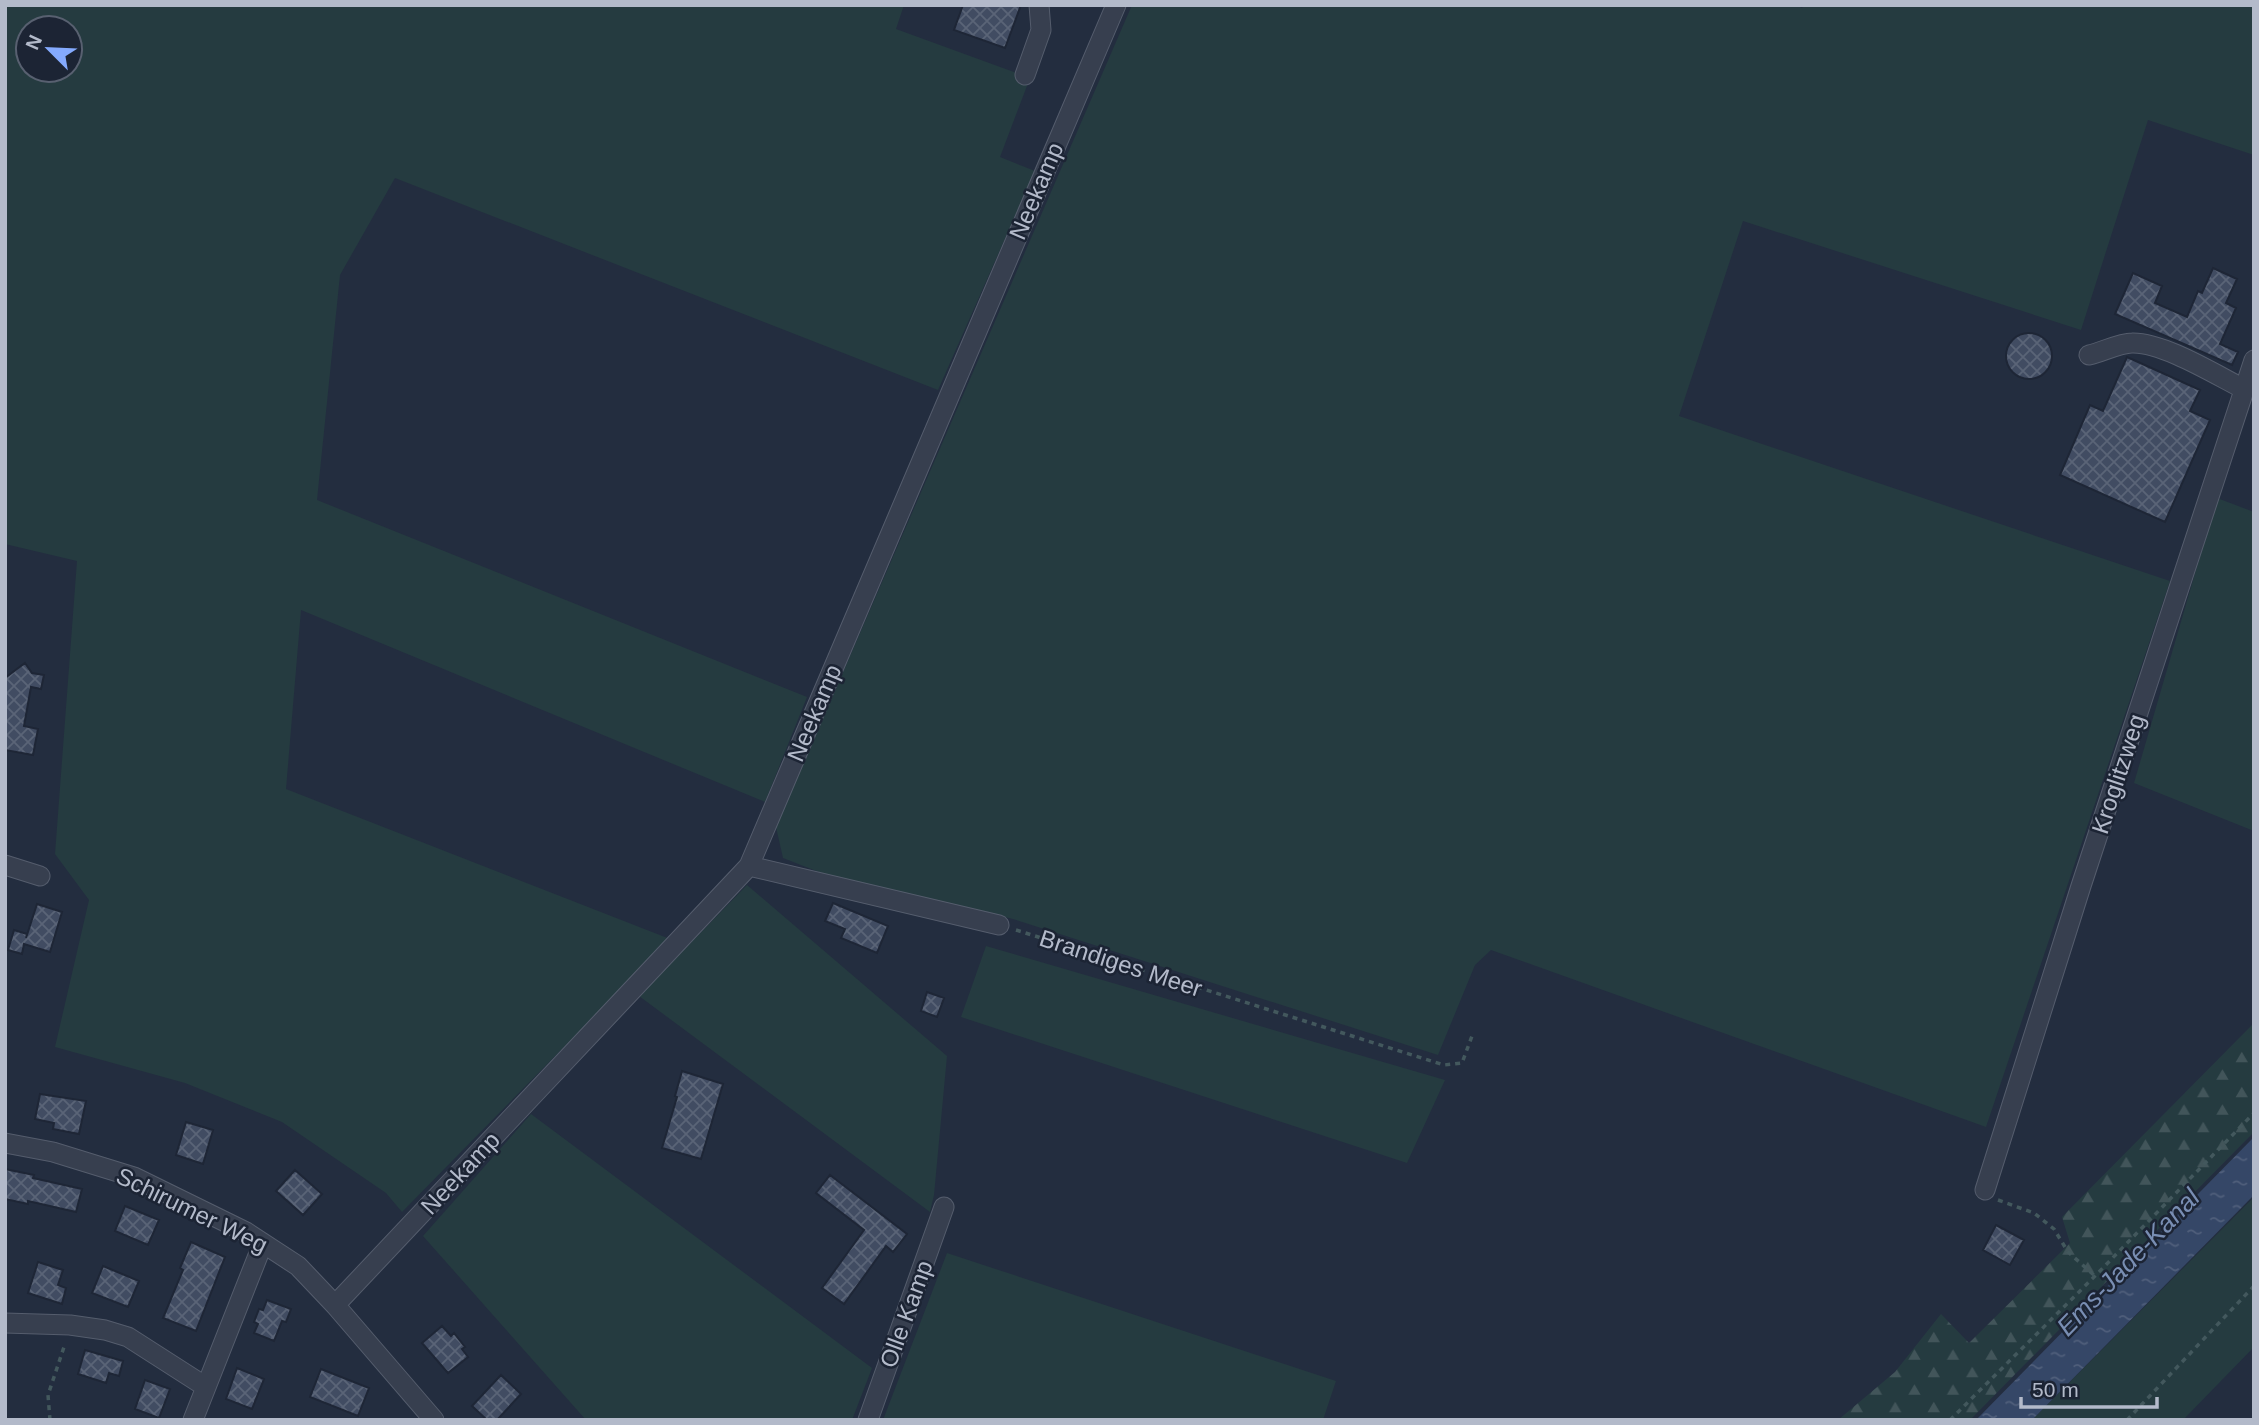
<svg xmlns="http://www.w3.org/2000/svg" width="2259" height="1425" viewBox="0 0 2259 1425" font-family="Helvetica,sans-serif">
	<defs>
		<pattern id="forest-firs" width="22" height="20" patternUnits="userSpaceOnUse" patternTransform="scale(1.75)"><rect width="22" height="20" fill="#253b40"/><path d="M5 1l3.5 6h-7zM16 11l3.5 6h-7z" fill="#42555a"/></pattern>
		<pattern id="water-ripples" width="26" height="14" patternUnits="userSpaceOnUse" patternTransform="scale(1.75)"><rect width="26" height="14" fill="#354767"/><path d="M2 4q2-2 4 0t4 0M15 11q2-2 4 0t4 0" fill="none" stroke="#505f7b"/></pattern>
		<pattern id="building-cross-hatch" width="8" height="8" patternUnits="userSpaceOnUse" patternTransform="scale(1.75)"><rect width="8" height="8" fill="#414c62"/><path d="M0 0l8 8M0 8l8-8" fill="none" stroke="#5a6477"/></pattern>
	</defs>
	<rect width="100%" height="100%" fill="#232d3f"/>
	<path fill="#253b40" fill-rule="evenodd" d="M5 5H904L896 29 1030 78 1000 157 1035 171 938 390 395 178 340 275 317 500 807 697 765 802 301 610 286 789 670 939 402 1212 386 1193 282 1122 185 1083 55 1047 89 900 55 854 77 561 5 544ZM28 28H70V70H28Z
		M1132 5H1796L1802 8 1804 5H2254V155L2148 120 2081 330 1743 221 1679 416 2170 581 1986 1127 1491 950 1475 965 1438 1055 1013 919 824 874 783 858 776 827Z
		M2217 498 2254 512V831L2134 783Z
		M747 885 947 1056 934 1195 930 1212 639 996Z
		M986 946 1445 1080 1407 1163 961 1017Z
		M531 1114 872 1368 852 1420H586L423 1236Z
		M2254 1197V1347L2183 1420H2032Z
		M947 1253 1336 1381 1323 1420H883Z"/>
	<path fill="url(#forest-firs)" d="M2254 1023V1132L1970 1420H1838L1895 1372 1941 1314 1969 1343 2070 1243 2062 1217Z"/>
	<path fill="url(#water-ripples)" d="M2254 1137V1195L2032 1420H1976Z"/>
	<path fill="url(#building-cross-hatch)" stroke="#1e2636" stroke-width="2" d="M963 5H1021L1005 48 954 30Z
		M2213 268 2237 279 2226 303 2236 308 2220 344 2238 352 2232 365 2115 314 2133 273 2162 286 2155 303 2187 317 2198 291 2202 293Z
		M2006 356a23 23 0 1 1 46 0a23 23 0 1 1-46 0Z
		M2127 357 2200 390 2190 411 2210 420 2165 522 2060 475 2090 405 2103 411Z
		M25 663 32 673 44 675 41 689 31 687 24 726 38 729 33 755 5 750V678Z
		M833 903 888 926 877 953 841 938 845 929 825 921Z
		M37 904 62 912 50 952 24 944 22 954 8 950 14 930 27 934 26 938Z
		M927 992 944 998 937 1017 921 1011Z
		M682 1071 723 1084 701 1159 662 1148 677 1097 675 1096Z
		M40 1094 86 1101 79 1134 53 1129 54 1123 35 1119Z
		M186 1122 213 1130 203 1164 176 1155Z
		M5 1169 34 1175 33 1178 82 1189 76 1212 28 1201V1204L5 1199Z
		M295 1170 322 1194 303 1215 276 1191Z
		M830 1175 907 1234 893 1252 886 1246 844 1304 822 1288 864 1230 816 1193Z
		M125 1206 159 1220 148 1245 115 1231Z
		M1996 1225 2024 1240 2010 1265 1983 1250Z
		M191 1242 225 1257 196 1331 163 1318 183 1270 180 1268Z
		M38 1262 63 1270 58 1285 66 1288 62 1304 28 1293Z
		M103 1266 139 1281 128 1307 92 1293Z
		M267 1300 291 1309 286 1322 282 1321 274 1341 254 1333 258 1324 254 1322 259 1309 263 1310Z
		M442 1326 451 1336 454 1333 465 1347 462 1349 468 1357 448 1373 422 1343Z
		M85 1350 123 1361 119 1376 109 1373 106 1383 78 1374Z
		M237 1368 264 1379 252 1409 226 1399Z
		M321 1369 369 1388 358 1416 310 1397Z
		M501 1375 521 1394 497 1420H487L472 1406Z
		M145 1380 170 1389 159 1418 135 1409Z"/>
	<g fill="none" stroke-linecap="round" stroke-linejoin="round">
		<defs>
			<path id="minor" d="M1025 75 1041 30 1039 5
				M2089 355C2102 352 2120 343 2132 343 2163 342 2216 375 2244 389
				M5 865 40 876
				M749 866 999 925
				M5 1143 53 1152 134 1177 246 1232 298 1266 335 1305 434 1420
				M1985 1190 2081 886 2254 360
				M335 1305 749 866 1116 5
				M5 1323 70 1325 105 1330 128 1337 206 1387
				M193 1420 263 1243
				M868 1420 944 1207"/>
		</defs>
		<use href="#minor" stroke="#555d6d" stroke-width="21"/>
		<path stroke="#43585d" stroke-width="3.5" stroke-dasharray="5 5" stroke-linecap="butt" d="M1016 930 1444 1065 1462 1063 1472 1036
			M1998 1200 2034 1213 2054 1229 2068 1252 2095 1276
			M50 1420 48 1395 65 1344
			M1950 1420 2095 1276 2254 1113
			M2127 1420 2254 1286"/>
		<use href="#minor" stroke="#373f4f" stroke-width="19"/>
	</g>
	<g text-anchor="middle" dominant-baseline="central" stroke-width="5" stroke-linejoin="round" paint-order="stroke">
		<g font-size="24" fill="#b3baca" stroke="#1c2434">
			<text transform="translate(1036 191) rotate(-67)">Neekamp</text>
			<text transform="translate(814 713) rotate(-67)">Neekamp</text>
			<text transform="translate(2118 774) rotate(-72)">Kroglitzweg</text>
			<text transform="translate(1121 963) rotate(18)">Brandiges Meer</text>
			<text transform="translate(460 1173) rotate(-47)">Neekamp</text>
			<text transform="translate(192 1210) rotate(26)">Schirumer Weg</text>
			<text transform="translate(906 1314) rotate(-70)">Olle Kamp</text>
		</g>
		<g font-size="26" font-style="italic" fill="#798eb3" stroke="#1c2434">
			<text transform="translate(2128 1262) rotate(-46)">Ems-Jade-Kanal</text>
		</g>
	</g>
	<rect width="2259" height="1425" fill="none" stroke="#b3baca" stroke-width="14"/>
	<g transform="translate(49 49) rotate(294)"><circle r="33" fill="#1c2434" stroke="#586070" stroke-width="2"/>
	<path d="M0-5L12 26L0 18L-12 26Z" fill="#84aafe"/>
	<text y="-10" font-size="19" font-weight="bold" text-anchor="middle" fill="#b3baca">N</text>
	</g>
	<path d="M2021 1397v10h136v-10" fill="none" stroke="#b3baca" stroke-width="3.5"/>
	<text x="2032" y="1397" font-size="21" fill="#b3baca" stroke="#1c2434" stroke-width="5" paint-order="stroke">50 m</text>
</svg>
